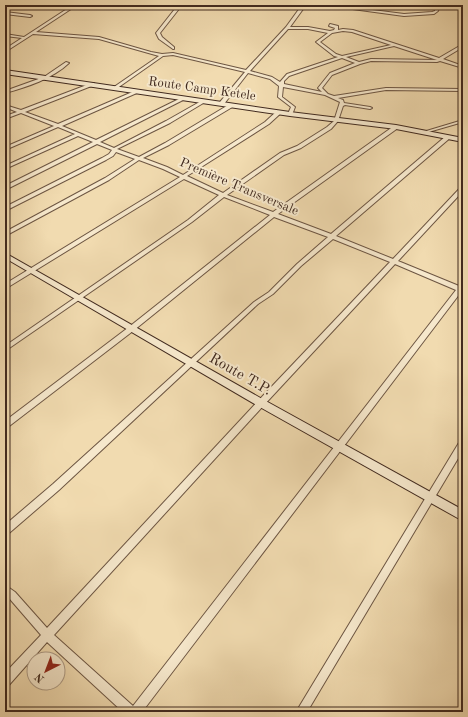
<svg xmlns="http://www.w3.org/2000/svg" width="468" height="717" viewBox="0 0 468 717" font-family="'Old Standard TT',serif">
	<rect width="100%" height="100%" fill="#f1dbb0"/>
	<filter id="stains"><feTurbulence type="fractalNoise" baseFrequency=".005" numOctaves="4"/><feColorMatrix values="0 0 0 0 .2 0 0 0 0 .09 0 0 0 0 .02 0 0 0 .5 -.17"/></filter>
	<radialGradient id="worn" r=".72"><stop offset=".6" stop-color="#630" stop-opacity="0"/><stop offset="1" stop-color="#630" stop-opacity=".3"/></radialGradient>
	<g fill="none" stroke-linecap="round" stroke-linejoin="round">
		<defs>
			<path id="street" d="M73 5H77L36 32 99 37 151 52 162 54 173 53 246 70 286 27 302 5H306L290 27H308L330 31 334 30 335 28 329 26 330 24 338 26V30L343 29 353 30 439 58 463 44V47L443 59 463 66V68L440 61 437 62 371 61 360 64 332 75 322 88 328 94 334 96 386 88 463 89V91L386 90 338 98 343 100 344 103 370 107 372 108 370 109 345 105 343 106 338 121 331 129 301 148 284 155 227 195 273 212 394 126H398V128L278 214 331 234 446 136H450V138L336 236 393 259 461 187 463 186V191L398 261 459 286 463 283V292H461L142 712H123L47 642 9 685 5 686V673L41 635 9 598 5 596V585L15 592 47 628 258 401 390 262 333 239 301 266 273 294 258 304 59 490 8 534 5 535V525L53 484 254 302 269 292 297 264 328 237 274 217 133 331 8 427 5 428V421L129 327 270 215 224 197 192 222 5 351V346L188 220 219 195 184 179 5 289V284L180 177 163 169 139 160 109 180 5 236V232L105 178 135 159 116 152 113 156 106 160 5 211V207L102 158 109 154 112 150 97 144 5 190V186L93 142 78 136 5 169V166L75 134 58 127 5 150V147L54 126 21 113 5 119V116L17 112 5 107V105L21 110 92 83H94V85L25 112 58 124 137 90H139V92L62 126 96 140 183 97H185V99L100 142 114 148 166 121 203 100H205V102L170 123 117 149 139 157 165 143 230 104H234V106L169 145 143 158 167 167 183 175 265 122 277 111H281V113L269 124 187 176 223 193 280 153 297 146 327 127 334 121 340 102 325 95 283 87 282 97 295 107 292 115H288V114L291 107 278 97 279 86 270 79 248 73 224 104H220V102L245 72 173 55 163 56 116 89H114V87L159 56 99 39 33 34 5 52V49L22 38 5 36V34L24 37ZM288 29H308L328 33 316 42 334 56 338 57 287 74 280 82 272 77 250 71ZM343 31 352 32 391 45 342 56 336 54 320 42 332 33ZM394 46 437 60 371 59 359 62 346 57ZM342 58 355 63 330 73 318 88 322 92 284 84V81L289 76ZM395 264 456 290 133 706 54 635 264 405Z
				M178 5H182L160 33 162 37 174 47V49H173L159 39 156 33Z
				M323 5H333L404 14 432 12 435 11 436 5H440L438 11 434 14 404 16Z
				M5 12 30 15 32 16 30 17 5 14Z
				M66 62 69 63C52 79 27 87 5 93V91L44 77Z
				M463 120V122L425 133 423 132Z
				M463 440V450L307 712H296L460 441Z"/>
			<path id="secondary" d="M5 70 290 112 396 125 463 138V142L396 129 290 116 5 74Z
				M5 253 264 400 463 510V521L258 406 5 258Z"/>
		</defs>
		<use href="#street" stroke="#6d5643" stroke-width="2"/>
		<use href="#secondary" stroke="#412a1f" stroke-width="2"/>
		<use href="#street" fill="#f6e8cc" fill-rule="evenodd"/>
		<use href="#secondary" fill="#f6e8cc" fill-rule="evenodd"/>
	</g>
	<g text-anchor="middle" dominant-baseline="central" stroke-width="4" stroke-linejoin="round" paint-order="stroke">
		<g font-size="13" fill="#412a1f" stroke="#f6e8cc">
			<text transform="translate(202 89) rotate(8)">Route Camp Ketele</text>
			<text transform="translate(239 187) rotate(23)">Première Transversale</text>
		</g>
		<g font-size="15" fill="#412a1f" stroke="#f6e8cc">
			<text transform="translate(240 375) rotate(30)">Route T.P.</text>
		</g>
	</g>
	<rect width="468" height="717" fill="none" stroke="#f1dbb0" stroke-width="20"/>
	<rect x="6" y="6" width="456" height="705" fill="none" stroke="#412a1f" stroke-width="2"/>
	<rect x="10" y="10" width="448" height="697" fill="none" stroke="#412a1f"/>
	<g transform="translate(46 671) rotate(222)"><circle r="19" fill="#f6e8cc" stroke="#ae9c87"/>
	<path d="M0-3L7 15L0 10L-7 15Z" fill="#8f2418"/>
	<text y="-6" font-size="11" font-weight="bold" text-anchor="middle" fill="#412a1f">N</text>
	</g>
	<rect width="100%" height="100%" filter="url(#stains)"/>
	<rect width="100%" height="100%" fill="url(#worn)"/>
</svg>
